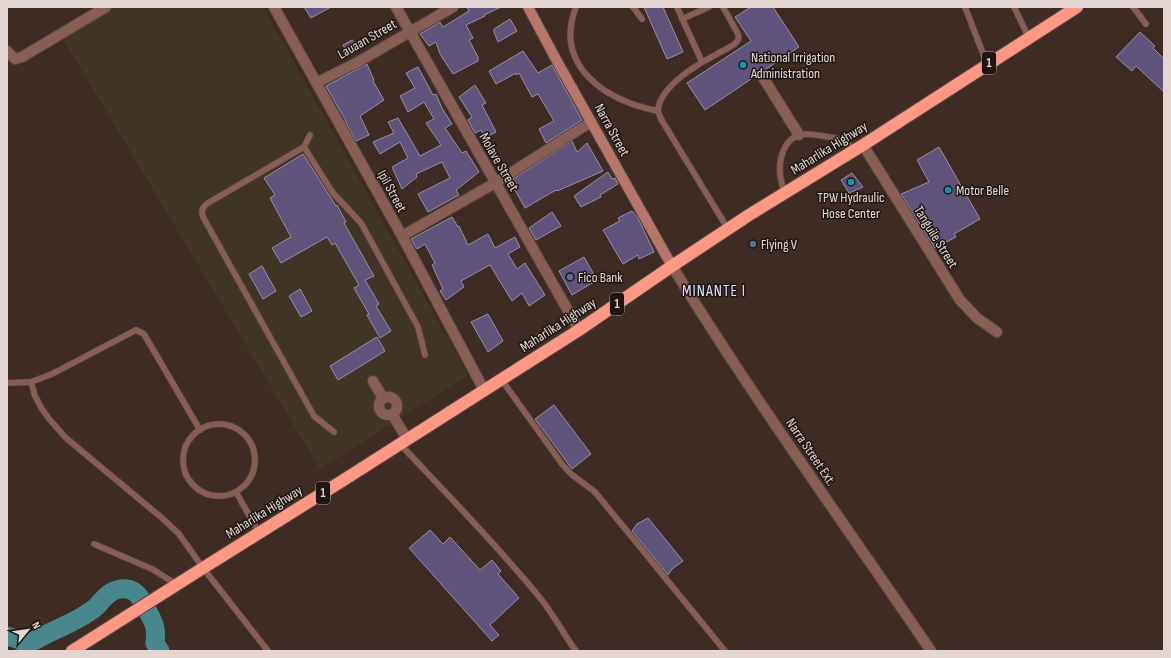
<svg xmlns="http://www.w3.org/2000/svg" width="1171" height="658" viewBox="0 0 1171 658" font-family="'Sofia Sans Condensed',sans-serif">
	<rect width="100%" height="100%" fill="#3e2b24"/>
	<path fill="#413626" d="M117 7H263L468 375 320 469 63 39Z"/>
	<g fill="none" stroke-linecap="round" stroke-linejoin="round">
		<path stroke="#48888d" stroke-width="19" d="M7 636 20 640 26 644C33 642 38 639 45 635 61 627 82 619 96 607 103 600 108 591 120 589 134 587 139 595 145 606 153 622 157 625 155 643L160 651"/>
	</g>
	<path fill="#5f537c" stroke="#9690a5" d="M304 7H331L311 18Z
		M467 7H501L484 15 485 16 466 25 473 38 469 40 478 57V61L453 74 440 54 436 42 429 46 420 34 440 22 443 27 469 11Z
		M644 7H663L683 52 667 59Z
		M751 7H773L799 47 705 110 687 83 751 41 735 17Z
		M510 19 517 31 498 42 494 32V29Z
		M1140 32 1155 46 1153 48 1164 59V92L1136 66 1132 71 1116 57Z
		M352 40 357 48 348 53 343 45Z
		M523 51 538 73 552 65 582 120 546 143 539 129 554 121 538 94 532 97 519 73 516 75V73L496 84 489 71Z
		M367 64 374 80 373 81 384 100 360 116 369 135 356 141 345 121H346L326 86Z
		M418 67 433 95 436 94 442 108 452 124 445 128 462 153 466 151 479 172 456 190 459 195 428 212 418 194 450 178 442 162 416 174 417 177 402 189 392 167 408 158 400 142 380 154 373 142 394 133 388 122 398 118 420 156 441 145 426 123 434 119 424 102 408 112 400 96 415 88 406 73Z
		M475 85 486 103 482 105 496 132 485 138 481 130 475 133 468 120 472 117 459 97Z
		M572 141 577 152 587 143 603 171 557 191 556 190 525 208 510 181Z
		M939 147 980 219 954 234 956 237 935 248 901 194 929 182 917 160Z
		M303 154 329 195 336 206 337 205 346 222 344 223 374 276 365 280 379 304 376 306 391 331 380 338 367 315 369 314 354 288 359 285 335 243 332 245 327 237 281 263 272 248 291 237 270 198 275 195 264 178Z
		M608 172 612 179 615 178 618 184 600 195 601 197 581 207 574 196Z
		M852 173 863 187 849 193 841 180Z
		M632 211 638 218 654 252 639 259 638 255 623 264 603 230 620 221 618 218Z
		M552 212 561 226 536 240 529 228Z
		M452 217 458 227 459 226 468 245 488 234 495 248 515 237 520 247 508 254 517 269 525 263 545 295 529 306 522 293 512 301 490 265 461 281 464 287 446 300 440 291 443 289 432 265 435 263 425 244 417 249 411 239Z
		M584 257 597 280 572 295 559 271Z
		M262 266 276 291 263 299 249 274Z
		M300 289 312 311 301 317 289 296Z
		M488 314 503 341 488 352 471 322Z
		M377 337 385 351 338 380 330 366Z
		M554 405 591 454 572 469 535 419Z
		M648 518 683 561 672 569 668 575 632 531 637 524Z
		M430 530 443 544 450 537 480 570 492 560 501 571 498 574 519 598 490 625 499 635 492 641 409 548Z"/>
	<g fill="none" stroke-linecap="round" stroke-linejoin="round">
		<defs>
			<path id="lane" d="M576 7C553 67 607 101 658 111
				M633 7 642 19
				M677 7 702 62
				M723 7 737 32C739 35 739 37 738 40 734 47 723 50 717 54 698 64 660 86 658 110 658 113 660 116 661 119L728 229
				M965 7 987 64
				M1014 7 1029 38
				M1133 7 1146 24
				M682 19 709 7
				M310 135 304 147 333 193 361 223 418 327 425 355
				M304 147 208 203C202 208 201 210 203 217L314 416 334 432
				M784 193C783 186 780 179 780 172 779 158 785 138 800 135 807 133 815 135 822 136 836 138 844 139 855 150
				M501 379 562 464 571 474 595 492 725 651
				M31 382 35 396 42 409 50 420 66 438 162 518 179 534 203 568 268 651
				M7 383 31 382 52 374 136 330 144 334 200 430
				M183 460a36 36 0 1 1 72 0a36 36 0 1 1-72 0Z
				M400 444C446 493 493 541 536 593 552 611 562 632 576 651
				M236 492 259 533
				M94 544 152 569 176 584"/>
			<path id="street" d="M274 7 402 236 484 390
				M396 7 579 330
				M7 51 15 59 22 57 106 7
				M764 79 799 135
				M316 83 358 62 453 7
				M863 145 960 300 977 318 997 332
				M402 236 495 183 591 122
				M672 266C753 398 844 523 931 651
				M373 381 383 398
				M379 406a9 9 0 1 1 18 0a9 9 0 1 1-18 0Z
				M392 414 407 439"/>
			<path id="secondary" d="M528 7 558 63 672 266"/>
			<path id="highway" d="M72 651 203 568 342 481 579 330 672 266 749 215 863 145 1077 7"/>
		</defs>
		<use href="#lane" stroke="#594740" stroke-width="7"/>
		<use href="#street" stroke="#594740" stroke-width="12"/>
		<use href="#secondary" stroke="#594740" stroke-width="12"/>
		<use href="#highway" stroke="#594740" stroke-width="14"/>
		<use href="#lane" stroke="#875e55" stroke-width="5.5"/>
		<use href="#street" stroke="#875e55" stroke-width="10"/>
		<use href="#secondary" stroke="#b77669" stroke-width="10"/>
		<use href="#highway" stroke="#fe9885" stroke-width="12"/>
	</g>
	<g fill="#0f9aa8" stroke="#1f1613" stroke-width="1.5">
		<circle cx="743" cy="65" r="4"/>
		<circle cx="851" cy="182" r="4"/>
		<circle cx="948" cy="190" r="4"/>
	</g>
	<g fill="#5c6f8a" stroke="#1f1613" stroke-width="1.5">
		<circle cx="753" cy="244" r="4"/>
		<circle cx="570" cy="277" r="4"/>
	</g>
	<g text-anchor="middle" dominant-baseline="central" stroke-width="3" stroke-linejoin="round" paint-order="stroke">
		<g fill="#1f1613" stroke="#a99d99" stroke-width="1">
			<rect x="982" y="52" width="14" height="22" rx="3"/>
			<rect x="610" y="293" width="14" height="22" rx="3"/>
			<rect x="316" y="482" width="14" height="22" rx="3"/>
		</g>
		<g font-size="13" font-weight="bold" fill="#e4d7d3">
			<text x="989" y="63">1</text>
			<text x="617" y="304">1</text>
			<text x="323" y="493">1</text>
		</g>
		<g font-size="14" fill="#e4d7d3" stroke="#1f1613">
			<text transform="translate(367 39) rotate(-30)">Lauaan Street</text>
			<text transform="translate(612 130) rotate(61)">Narra Street</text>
			<text transform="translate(829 148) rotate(-32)">Maharlika Highway</text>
			<text transform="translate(499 162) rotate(60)">Molave Street</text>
			<text transform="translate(392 191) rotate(61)">Ipil Street</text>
			<text transform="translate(936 237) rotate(58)">Tanguile Street</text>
			<text transform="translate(558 325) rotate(-33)">Maharlika Highway</text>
			<text transform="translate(811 452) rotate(56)">Narra Street Ext.</text>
			<text transform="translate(264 512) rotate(-32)">Maharlika Highway</text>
		</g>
		<g font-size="14" fill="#e4d7d3" stroke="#1f1613" text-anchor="start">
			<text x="751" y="57">National Irrigation<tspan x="751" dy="16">Administration</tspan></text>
			<text x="956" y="190">Motor Belle</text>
			<text x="851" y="197" text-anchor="middle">TPW Hydraulic<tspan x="851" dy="16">Hose Center</tspan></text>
			<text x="761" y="244">Flying V</text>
			<text x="578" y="277">Fico Bank</text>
		</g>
		<g font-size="16" letter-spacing="1" fill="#e0e2ff" stroke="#1f1613">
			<text x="714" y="291">MINANTE I</text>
		</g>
	</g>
	<rect width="1171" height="658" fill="none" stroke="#e4d7d3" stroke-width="16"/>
	<g transform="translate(28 630) rotate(61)" stroke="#1f1613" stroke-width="3" paint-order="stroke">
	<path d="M0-3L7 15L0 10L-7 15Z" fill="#e4d7d3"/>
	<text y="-6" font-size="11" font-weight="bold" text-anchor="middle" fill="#e4d7d3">N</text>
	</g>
</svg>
